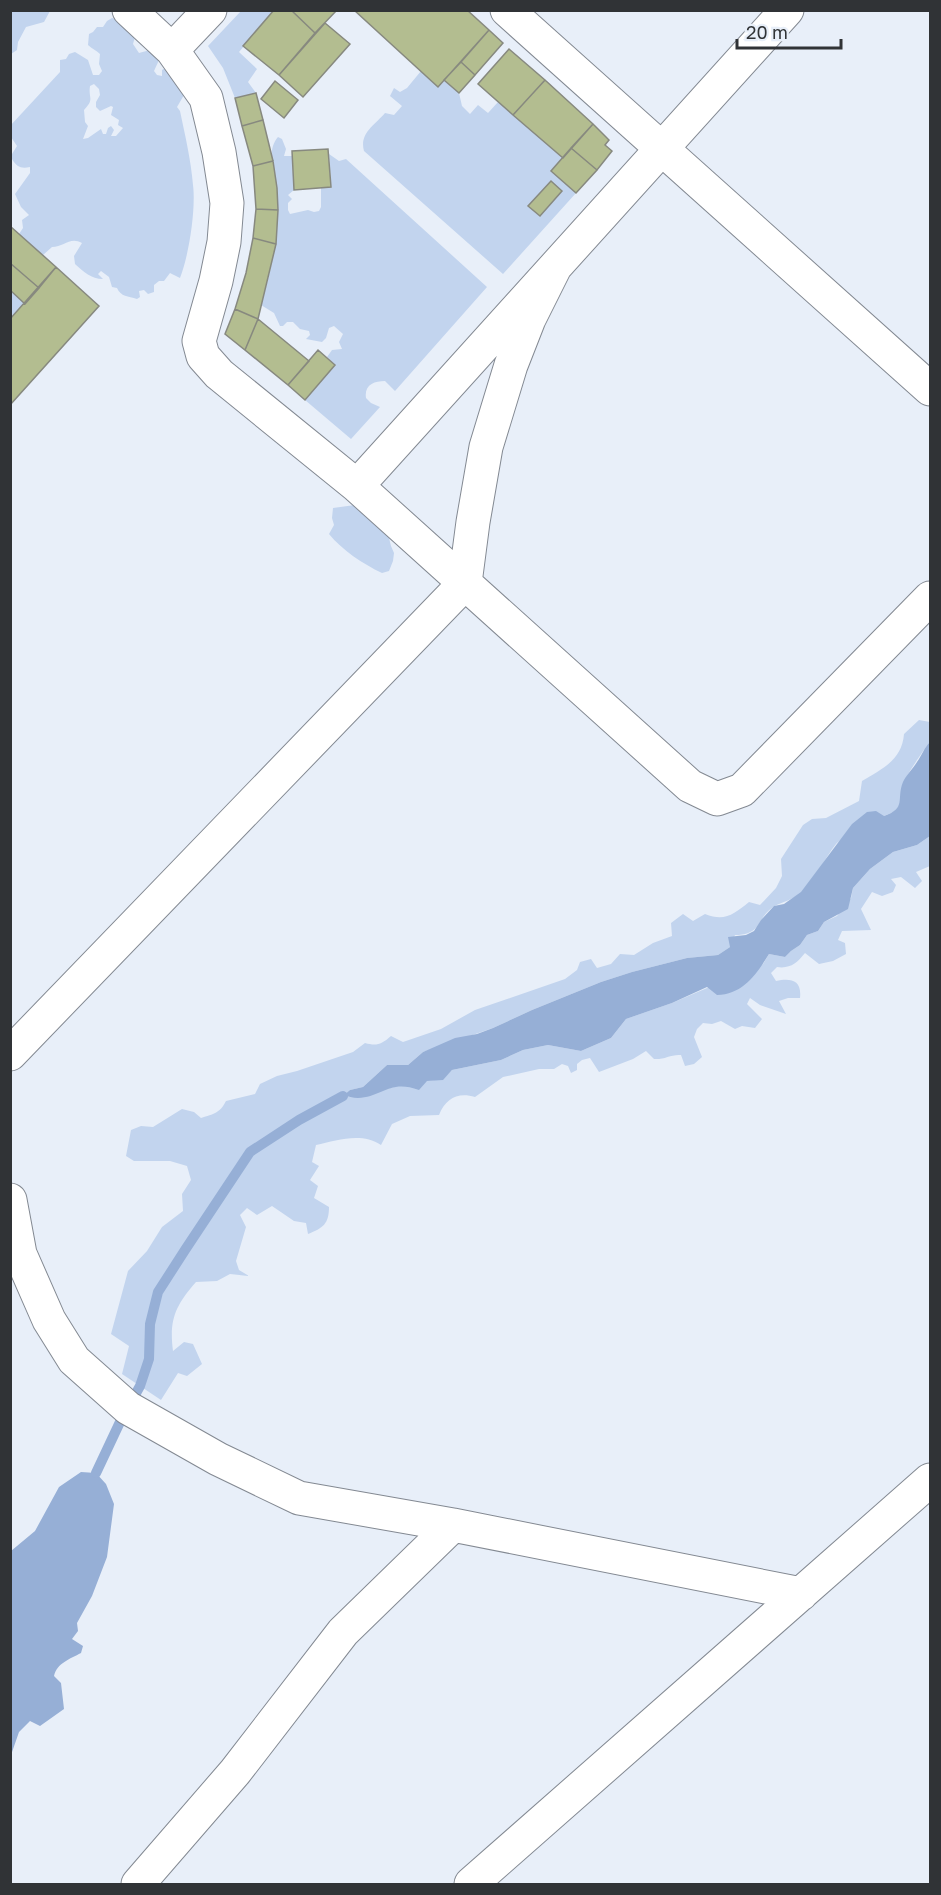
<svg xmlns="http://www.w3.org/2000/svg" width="941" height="1895" viewBox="0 0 941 1895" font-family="'Golos Text',sans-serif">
	<rect width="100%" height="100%" fill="#e8eff9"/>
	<path fill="#c2d4ee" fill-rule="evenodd" d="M11 10 50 11 44 22 26 27 18 42 17 50 11 54Z
		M241 11H274L239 52 257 69 248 82 256 93 235 98 223 68 208 46Z
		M112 18 120 20 135 37 133 44 139 53 150 50 155 53 159 60 154 71 157 75 162 76V70L167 67 184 95 177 107 180 111C185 135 191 160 193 185 196 209 189 255 180 278L170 273 164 281H159L154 285V292L148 294 144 290 139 291 140 297 137 299C128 296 121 297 117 288L112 287 109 277 101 271 98 274 103 279C91 279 84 272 75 264L74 256 82 243C70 236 64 247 52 247L43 255 19 234 23 228 22 220 29 215 21 207 15 194 30 173V167C21 169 17 167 12 159V154L17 146 11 137 10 126 60 72V60L66 59 69 54 75 52 88 60 93 75H99L102 71 99 64 100 54C96 50 92 49 88 45L89 34 93 32 97 27H103L107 21ZM94 84 99 89 100 95 96 102V107L100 111 111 106 113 107 111 115 119 120 118 125 123 128 116 136H111L114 130 111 126 108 128 106 134H103L101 129 88 138 83 139 88 126 85 122 84 110C95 99 88 98 90 86Z
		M421 71 438 87 444 80 459 93 462 106 470 114 478 105 488 113 498 102 563 158 551 171 576 193 503 274 364 151C359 133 375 125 385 113L394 115 402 106 390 96 394 88 400 92 407 88Z
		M278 137 282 139 286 149 284 156H292L294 190 288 195 292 199 288 203V210L290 214 308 210 314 212 319 211 321 207V188L331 187 329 154 339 161 346 159 487 287 395 391 385 381C374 381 364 385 366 398L371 403 380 407 351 439 305 400 335 365 327 357 332 350 342 349 339 342 343 334 334 326 329 328 326 338 322 342 306 339 310 335 309 331 300 329 293 322H287L283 326H280L274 313 261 305C272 268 280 230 277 190 276 172 265 152 278 137Z
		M10 290 25 304 10 319Z
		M355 505 388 534 391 546 394 553 393 561 389 571 382 573C363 564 342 550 329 534L334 525 332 518 333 508Z
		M919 720 930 722V742C926 746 904 779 903 784 901 791 902 800 899 806 895 813 890 813 884 816 873 821 843 836 836 844 824 859 816 879 802 892 793 900 781 902 773 907 755 920 763 934 735 935L730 947 718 955 687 958 632 972 601 982 532 1010 493 1028 423 1052 408 1065H387L363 1087 350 1090 344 1096C365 1099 368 1094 386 1089 404 1084 424 1081 443 1079L452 1070 501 1060 523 1050 548 1045 581 1051 611 1038 626 1019 672 1003 763 964 769 954 785 957 791 951 800 945 807 935 818 931 824 922 837 916 851 898 853 888 870 869 893 852 917 845 930 836V866L916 872 922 881 915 888 901 877 891 879 896 885 893 892 882 896 872 892 861 909 871 930 842 931 838 940 845 943 846 954 833 961 819 964 805 953C797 963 790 969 777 967L771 973 776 981C791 978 802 980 800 998H788L779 1001 786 1014 760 1005 750 998 747 1004 762 1019 755 1028 742 1026 735 1029 721 1021 712 1024 703 1023 697 1029 694 1037 702 1057 694 1064 685 1066 681 1055C671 1054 664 1060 654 1059L646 1051 633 1059 599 1072 590 1058 582 1060 577 1064V1070L571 1073 568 1066 562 1064 554 1069H539L503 1077 475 1097C458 1092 446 1098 439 1115L410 1116 392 1124 381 1145C362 1132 337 1140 316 1145L312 1162 319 1166 310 1180 318 1186 314 1198 329 1207C329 1224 323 1228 308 1234L306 1223 294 1221 272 1206 257 1215 247 1208 240 1215 246 1227 236 1261 239 1270 249 1276 230 1274 217 1281 196 1282C175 1306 169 1320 173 1351L184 1342 193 1344 202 1364 187 1376 178 1373 161 1400 122 1374 129 1346 111 1334 128 1271 147 1251 162 1227 183 1211 182 1194 191 1180 187 1166 170 1161H134L126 1156 131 1130 141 1126 153 1127 182 1109 194 1112 201 1118C214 1114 220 1113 226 1101L255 1094 260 1084 277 1076 297 1071 353 1052 365 1043C376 1046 381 1045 391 1036L403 1042 441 1029 475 1010 565 979 577 970 580 962 591 959 597 968 611 964 620 954 634 955 653 943 672 936 671 923 683 914 693 921 705 914C725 922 734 914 749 902L760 905 776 888 782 876 781 859 803 825 812 819 826 818 859 801 862 781C882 769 902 760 904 734Z"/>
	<path fill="#96afd6" d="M930 742V836L917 845 893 852 870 869 853 888 848 909 824 922 818 931 807 935 800 945 791 951 785 957 769 954C756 975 743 994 717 995L707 987 672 1003 626 1019 611 1038 581 1051 548 1045 523 1050 501 1060 452 1070 443 1080 427 1081 419 1090C390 1079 382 1097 358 1098 353 1098 348 1096 343 1096L350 1090 363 1087 387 1065H408L423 1052 455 1038 477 1034 493 1028 532 1010 601 982 632 972 687 958 718 955 730 947 728 937 746 935 754 931 761 920 774 906 784 904 801 892 852 824 867 812 876 811 884 816C907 808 896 799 903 782 906 775 913 769 917 762 922 755 924 748 930 742Z
		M81 1472 96 1473 106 1484 114 1504 107 1557 92 1596 77 1623 78 1631 72 1639 83 1646 81 1653C70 1659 57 1663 54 1676L61 1683 64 1709 40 1726 30 1721 19 1732 11 1755V1551L35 1531 59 1487Z"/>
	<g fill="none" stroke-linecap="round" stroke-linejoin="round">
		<path stroke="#96afd6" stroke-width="10" d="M96 1473 120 1422 140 1386 149 1359 150 1324 158 1292 185 1250 250 1152 299 1120 343 1096"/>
	</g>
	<path fill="#b3bd90" stroke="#87897f" stroke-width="1.5" d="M274 10H291L315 33 279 75 243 46Z
		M291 10H337L315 33Z
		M354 10H467L489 30 438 87Z
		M325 23 350 44 303 97 279 75Z
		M489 30 503 43 475 75 461 62Z
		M509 49 545 80 513 115 478 84Z
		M461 62 475 75 459 93 444 80Z
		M545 80 593 124 563 158 513 115Z
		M275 81 298 100 284 118 261 99Z
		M256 93 263 120 242 126 235 98Z
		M263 120 273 161 253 166 242 126Z
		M593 124 609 140 605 145 612 151 597 170 571 148Z
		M571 148 597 170 576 193 551 171Z
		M328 149 331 187 294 190 292 151Z
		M273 161 277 188 278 210 256 209 253 166Z
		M551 181 562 191 540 216 528 206Z
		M256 209 278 210 276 244 253 238Z
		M10 226 56 267 39 288 10 263Z
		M253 238 276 244 258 319 235 309 246 273Z
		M10 263 39 288 25 304 10 290Z
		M56 267 99 306 10 405V319Z
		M235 309 258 319 245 350 225 334Z
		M258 319 309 361 288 385 245 350Z
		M318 350 335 365 305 400 288 385Z"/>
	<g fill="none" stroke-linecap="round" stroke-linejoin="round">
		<defs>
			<path id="minor" d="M129 10 172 50 206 98 219 152 227 203 224 242 216 281 199 341 203 356 219 374 357 486 690 786 717 799 742 790 930 598
				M507 10 930 389
				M172 50 210 10
				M357 486 787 10
				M10 1054 465 583 473 522 486 447 511 365 529 319 555 267
				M10 1200 20 1254 49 1320 74 1360 128 1408 218 1459 299 1498 453 1525
				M138 1884 235 1772 343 1632 453 1525 801 1594
				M471 1884 930 1480"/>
		</defs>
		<use href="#minor" stroke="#838992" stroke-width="35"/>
		<use href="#minor" stroke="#fff" stroke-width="33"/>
	</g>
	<rect width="941" height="1895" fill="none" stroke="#303336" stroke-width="24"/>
	<path d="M737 39v9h104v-9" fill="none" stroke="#303336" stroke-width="3"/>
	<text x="746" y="39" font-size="18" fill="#303336" stroke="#e8eff9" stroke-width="4.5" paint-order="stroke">20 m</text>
</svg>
